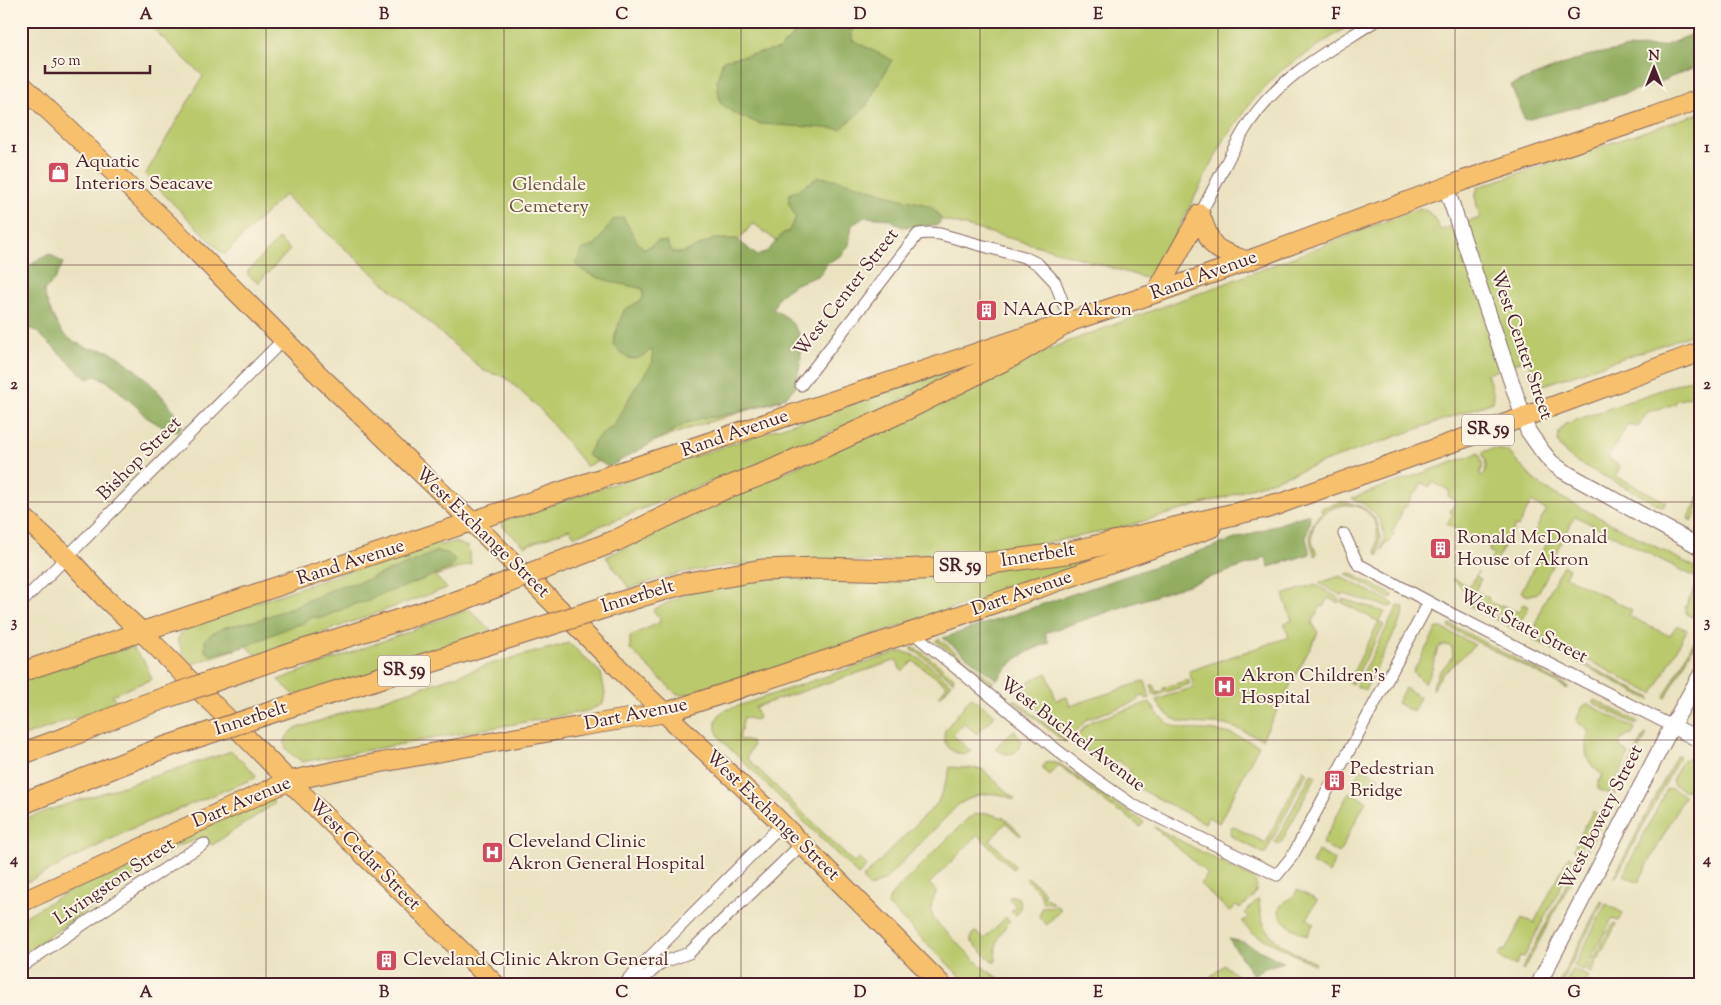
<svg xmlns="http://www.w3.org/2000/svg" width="1721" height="1005" viewBox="0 0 1721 1005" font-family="'Sorts Mill Goudy',serif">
	<rect width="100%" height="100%" fill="#fcf5e5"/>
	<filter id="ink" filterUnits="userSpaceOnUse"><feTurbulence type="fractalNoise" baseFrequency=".02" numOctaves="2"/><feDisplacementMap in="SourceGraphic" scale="10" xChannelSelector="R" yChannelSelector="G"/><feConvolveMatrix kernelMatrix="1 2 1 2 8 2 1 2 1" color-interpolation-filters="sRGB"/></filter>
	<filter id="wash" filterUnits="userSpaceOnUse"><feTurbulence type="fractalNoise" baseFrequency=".0096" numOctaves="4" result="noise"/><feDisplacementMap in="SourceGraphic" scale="20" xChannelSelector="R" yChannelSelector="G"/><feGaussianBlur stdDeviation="1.12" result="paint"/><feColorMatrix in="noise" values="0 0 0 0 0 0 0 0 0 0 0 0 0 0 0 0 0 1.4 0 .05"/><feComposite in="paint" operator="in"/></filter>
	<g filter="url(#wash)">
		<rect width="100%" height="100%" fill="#eae2c0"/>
		<path fill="#b9c96c" stroke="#82744c" d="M145 21H1356L1283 69 1253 99 1224 140 1152 280 1046 248 833 190 784 247 753 223 668 326 723 363 781 400 699 425 586 466 540 409 505 377 484 371 284 195 224 255 145 175 203 76Z
			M1700 113V332L1549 383 1541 385 1536 382 1528 359 1487 374 1494 395 1493 402 1226 497 1117 529 982 555 957 558 733 565 684 572 629 588 606 557 723 500 915 414 1059 345 1224 284 1419 208C1432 211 1435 219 1440 230L1480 218C1478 208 1473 198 1478 187Z
			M279 239 290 250 258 283 248 275V271Z
			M969 364 971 368 731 478 717 479 575 536 569 529 525 546 504 528 500 522Z
			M1700 376V394L1676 401 1675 404 1648 412 1638 427 1628 424 1608 458 1620 466 1616 476 1666 502 1663 507 1575 461 1566 454 1558 443 1559 432 1565 424Z
			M1493 449 1508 451 1533 479 1547 490 1700 570V605L1693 618 1686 613 1685 608 1699 579 1575 516 1554 556V562L1538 593 1529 595 1528 596 1521 592 1547 543 1533 535 1546 510 1531 502 1518 527 1515 526 1493 567 1489 564 1494 554 1489 551 1490 547 1475 539 1476 538 1447 524 1453 513 1450 512 1456 501 1448 496 1450 491 1433 482 1430 487 1422 483 1416 493H1414L1406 507H1404L1392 533 1394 534 1389 543 1386 542 1382 551C1382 547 1383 543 1384 539 1385 517 1369 507 1352 498L1479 453 1483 465 1480 475 1483 476C1488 467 1486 462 1482 452Z
			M1700 495 1696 514 1692 521 1688 519Z
			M1341 502C1361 503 1379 514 1380 535 1381 542 1378 548 1379 555L1377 556C1374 546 1380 536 1376 525 1358 482 1293 516 1317 553L1315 556C1307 539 1309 525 1322 512L1321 508Z
			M437 541 440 545 455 542 468 547 471 564 435 576 447 588 257 656 246 646 189 665C180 655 184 649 177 640L183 630 193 624Z
			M1101 553 1102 558 689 697 688 693 681 695 675 693 630 649V636L659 623 660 619 653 610 685 594 713 586 745 581Z
			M1563 565 1569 569 1565 576 1632 610 1629 616 1670 636 1676 626H1679L1687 630 1653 694 1534 632 1542 606Z
			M1478 572 1476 576 1481 579 1475 591 1489 598 1488 601 1501 607 1502 605 1518 612 1523 604 1529 607 1519 624 1475 601 1454 580V579L1470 587Z
			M1350 573 1393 595 1391 599 1346 574Z
			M1340 576 1394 604 1393 606 1389 607 1343 594 1342 596 1319 583Z
			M1315 584 1340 599 1338 603 1328 598 1323 607 1321 606 1312 622 1318 633 1262 739C1250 734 1238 728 1225 725 1196 721 1173 731 1156 700L1194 687 1189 671 1289 637 1284 624 1292 620 1283 595Z
			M1343 599 1385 612 1379 622 1384 625 1352 684 1348 682 1379 622 1341 602Z
			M1469 603 1518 627 1516 630 1468 605Z
			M1398 606 1404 607 1403 616 1365 690 1356 686Z
			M469 609 494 633 298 698 278 680Z
			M1450 624 1568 687V689L1448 627Z
			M1437 628H1442L1475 645 1441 676 1432 690C1436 673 1443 669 1453 656L1452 647 1446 645 1439 647C1433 659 1433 674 1424 683L1413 672Z
			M1533 637 1651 698 1650 700 1533 639Z
			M1696 638 1697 640 1666 698 1664 697Z
			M939 639 994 682 991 684 936 641Z
			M569 643 601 673 605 693 603 704 587 711 302 762C298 758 293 756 289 752 280 744 287 734 295 729L494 663Z
			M131 646 144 661 152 679 112 695 118 703 21 737V680L121 647Z
			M912 647 923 653 954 677 953 681 918 653 911 650Z
			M898 652C916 650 938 673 951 684L941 696H939L947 685 913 661 903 671 900 669 897 660 755 707 759 718 756 720 744 717 739 739 751 742 753 745 747 758 854 863 860 858 867 866 858 875 737 755C724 744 705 727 723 711Z
			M1047 673 1056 700 1067 697 1070 706 1145 681 1150 698 1146 699 1145 696 1137 698 1138 701 1087 719 1070 738 1017 694C1024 683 1035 678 1047 673Z
			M1188 680 1190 684 1154 696 1151 685H1154L1157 693 1164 690 1163 688Z
			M1405 688 1420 697 1413 712 1397 703Z
			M971 697 995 715 977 734 964 723 953 735 971 751 964 755C950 752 941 744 945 730Z
			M1014 699 1067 741 1065 742 1014 702Z
			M1595 700 1638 722 1636 725 1592 702Z
			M1150 702C1170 739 1193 725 1226 733 1237 735 1248 741 1259 745L1219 823 1208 817 1205 823 1142 790 1134 787 1124 780 1131 770 1118 760 1111 770 1073 741 1087 724 1092 721Z
			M1588 704 1635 728 1632 735 1622 738 1619 743 1622 749 1629 754 1609 794 1598 789V783L1603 775C1585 764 1583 749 1589 730L1577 722 1576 720 1583 706Z
			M1014 730 1022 741C1017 757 1006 757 995 748Z
			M1645 734 1647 735 1616 794H1613Z
			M232 751 256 775 255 778 135 827 21 885V821L46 811Z
			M1677 755 1680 756 1616 877H1614Z
			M1687 758 1700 763V785L1692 781 1686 791 1674 785 1672 780 1683 760Z
			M1048 761 1060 764 1110 801 1137 817 1144 823 1140 827 1121 811 1119 813 1059 765 1049 775 1043 770V766Z
			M950 767 982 769 1015 799 1014 800C994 789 977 793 958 805L885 880 870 887 862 879 938 802 948 777Z
			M1362 768 1379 777 1371 793 1353 784Z
			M1303 770 1307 772 1265 854 1231 836 1230 832 1232 826 1266 843Z
			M1311 774 1316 776 1280 845 1275 842Z
			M1671 788 1685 795 1638 883 1623 875 1667 789Z
			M1349 792 1366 801 1339 853 1322 844Z
			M272 798 274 804 212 845 203 838 178 846 21 956V919C100 870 187 835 272 798Z
			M1593 811 1598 815 1579 851 1576 852 1573 849Z
			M987 813 1004 818 1021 834 1020 836 1006 823 990 840 1015 866 1013 869 978 835 929 884 936 890V894C930 903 930 910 934 920L978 963 992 974 1009 984H968L888 905 890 897 896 890 967 819 976 814Z
			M1601 819 1603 820 1524 970 1522 969Z
			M1154 827 1254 879C1262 892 1250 901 1240 908L1236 906 1230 912 1200 884 1208 874Z
			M1318 851 1335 860 1329 873 1312 863Z
			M1569 856 1574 859V861L1524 957 1520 956 1516 966 1498 957 1502 950 1505 951 1522 918 1534 923Z
			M1028 877 1045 892 1043 895 1053 903H1043L1040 893 1026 879Z
			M1297 890 1317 900 1307 919 1314 923 1307 936C1297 931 1269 918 1283 903 1289 897 1293 900 1297 890Z
			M1012 896 1017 897C1023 904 1021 909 1016 915L1011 912 1016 906 1008 898Z
			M1257 900H1259C1260 939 1285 948 1316 963L1315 965 1252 933 1242 922 1248 917 1244 913Z
			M1601 901 1603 902 1561 984H1558Z
			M1606 904 1623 913 1618 921 1612 919 1584 971 1574 966Z
			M1057 906 1061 909 1047 925 1039 917 1042 907Z
			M1006 917 1010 921C999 934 994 943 996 961L992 962 971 941V936L973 933 976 932 984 939Z
			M1613 924 1616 925 1591 973 1587 971Z
			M1224 965 1244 981 1241 984H1219L1210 977Z
			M1573 969 1589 977 1585 984H1565Z"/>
		<path fill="#92ad60" stroke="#6e6646" d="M799 21H852V40L892 60 866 106 841 129 761 124 737 115 720 103 717 80 723 60 779 49 795 34Z
			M1700 31V64C1646 91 1584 106 1525 120L1511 85 1586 56 1628 48 1664 46Z
			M818 177C847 179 873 191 901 199 912 202 926 202 935 210 937 212 939 217 941 219L938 225 902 227 890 219 865 217 852 225 849 245 842 255 827 263 820 275 796 284 779 296 773 309 788 318 799 333 801 359 798 375 795 387 786 397 757 407 716 417 702 418 687 423 609 467 587 455 596 439 614 425 632 393 653 362 652 349C634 364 629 362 613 345L615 335 624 310 643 299V289C624 284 588 279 575 264L583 249 595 246 613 220 623 217 638 243 645 249 658 241 667 242 672 252 683 253 714 239H737L756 255 768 251 783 233 788 232 796 217 789 204V195C798 188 808 185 818 177Z
			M50 254 63 263 54 281 44 290C45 302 57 327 65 335 70 340 79 344 85 347 92 350 101 348 108 351 131 361 174 403 182 427L177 431 161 426 146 417 137 407 107 381 95 376 87 379 35 330 24 328 21 330C21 317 19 290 21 279 24 268 40 257 50 254Z
			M1309 514 1310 519 1306 538 1310 554 1269 567 1266 557 1258 560 1259 561 1045 633 1049 643C1024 652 1013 659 997 680L943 638Z
			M437 551 447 553 456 560 451 568 404 587 381 594 366 602 358 603 321 618 311 617 302 624 292 626 246 646 211 655 205 651V640L211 634 225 627 258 620 300 604 340 586 356 583 408 564Z
			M1229 939 1243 942 1283 962 1262 969 1253 975Z"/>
	</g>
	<g filter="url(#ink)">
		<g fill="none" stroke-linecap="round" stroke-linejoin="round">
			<defs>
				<path id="minor" d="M1200 214C1218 183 1230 150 1251 120 1283 74 1329 51 1375 21
					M801 385 918 234 929 233 940 234 1024 257 1038 264 1055 282 1070 321
					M1344 534 1358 564 1444 610 1672 726
					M21 603 284 339
					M912 632 1058 751 1094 778 1133 805 1277 875 1293 855 1331 784
					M1336 775 1429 602
					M21 967 176 861 204 844
					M626 984 629 978 782 824
					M638 984 661 963 689 953 802 844"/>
				<path id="tertiary" d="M1446 187 1528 431 1542 451 1551 462 1563 471 1700 547
					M1672 726 1700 740
					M1541 979 1672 726 1700 676"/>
				<path id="primary" d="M21 84 188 243 316 372 471 521 652 701 772 814 941 984
					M1200 214C1213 250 1211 248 1247 261
					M1156 293 1200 214
					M1265 509 1524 417 1700 352
					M21 515 67 557 105 598 142 632 289 781 495 984
					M21 672 1156 293 1247 261 1465 180 1654 116 1700 99
					M22 902 289 781 340 770 581 726 664 713 912 632 1211 528"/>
				<path id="motorway" d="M615 541 721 490 773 470 907 409 1014 355 1070 321
					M638 597 682 584 762 570 819 568 899 570 961 567 1066 553 1278 504
					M282 657 459 601
					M306 701 501 640
					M21 754 68 737 139 707
					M21 804 160 749
					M21 902H22"/>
			</defs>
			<use href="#minor" stroke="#82635f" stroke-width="13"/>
			<use href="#tertiary" stroke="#82635f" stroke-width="17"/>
			<use href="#primary" stroke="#82635f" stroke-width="21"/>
			<use href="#motorway" stroke="#82635f" stroke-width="23"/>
			<use href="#minor" stroke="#fff" stroke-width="11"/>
			<use href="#tertiary" stroke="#fff" stroke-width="15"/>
			<use href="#primary" stroke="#f7c06c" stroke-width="19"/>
			<use href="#motorway" stroke="#f7c06c" stroke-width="21"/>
			<defs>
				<path id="motorway-bridge" d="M459 601 615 541
					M501 640 638 597
					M139 707 282 657
					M160 749 306 701"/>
			</defs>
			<use href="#motorway-bridge" stroke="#82635f" stroke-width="23" stroke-linecap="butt"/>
			<use href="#motorway-bridge" stroke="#f7c06c" stroke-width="21"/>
		</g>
	</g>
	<path fill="none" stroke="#4a1f2b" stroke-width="1" stroke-opacity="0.55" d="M266 21V984M504 21V984M741 21V984M980 21V984M1218 21V984M1455 21V984M21 265H1700M21 502H1700M21 740H1700"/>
	<defs>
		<symbol id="shop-square" viewBox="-11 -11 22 22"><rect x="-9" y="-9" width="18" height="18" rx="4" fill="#d1495b" stroke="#fcf5e5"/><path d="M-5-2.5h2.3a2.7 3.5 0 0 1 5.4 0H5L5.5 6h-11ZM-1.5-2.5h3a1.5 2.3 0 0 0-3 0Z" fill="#fff"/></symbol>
		<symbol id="building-square" viewBox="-11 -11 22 22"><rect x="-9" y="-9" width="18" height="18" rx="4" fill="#d1495b" stroke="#fcf5e5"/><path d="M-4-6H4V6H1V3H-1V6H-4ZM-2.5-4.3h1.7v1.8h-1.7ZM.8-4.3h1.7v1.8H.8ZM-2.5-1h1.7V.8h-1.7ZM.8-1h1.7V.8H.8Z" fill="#fff"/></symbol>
		<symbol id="hospital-square" viewBox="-11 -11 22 22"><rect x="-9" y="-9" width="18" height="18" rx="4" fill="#d1495b" stroke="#fcf5e5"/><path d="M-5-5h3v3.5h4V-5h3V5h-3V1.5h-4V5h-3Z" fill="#fff"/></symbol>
	</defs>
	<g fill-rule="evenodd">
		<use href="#shop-square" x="46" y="160" width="25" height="25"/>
		<use href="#building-square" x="974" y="298" width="25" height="25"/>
		<use href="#building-square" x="1428" y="536" width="25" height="25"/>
		<use href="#hospital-square" x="1212" y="674" width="25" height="25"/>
		<use href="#building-square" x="1322" y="768" width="25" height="25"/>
		<use href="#hospital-square" x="480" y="840" width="25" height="25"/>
		<use href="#building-square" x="374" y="948" width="25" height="25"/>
	</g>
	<g text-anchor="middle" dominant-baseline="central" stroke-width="4" stroke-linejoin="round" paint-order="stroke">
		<g fill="#fcf5e5" stroke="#7f5f63" stroke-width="1">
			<rect x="1462" y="414.5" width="52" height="31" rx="4"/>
			<rect x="934" y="551.5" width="52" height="31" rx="4"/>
			<rect x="378" y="655.5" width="52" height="31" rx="4"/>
		</g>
		<g font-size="18" font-weight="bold" fill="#4a1f2b">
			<text x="1488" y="430">SR 59</text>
			<text x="960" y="567">SR 59</text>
			<text x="404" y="671">SR 59</text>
		</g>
		<g font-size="19" fill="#4a1f2b" stroke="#fcf5e5" text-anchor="start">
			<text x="75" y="162">Aquatic<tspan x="75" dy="22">Interiors Seacave</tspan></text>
			<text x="1003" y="310">NAACP Akron</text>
			<text x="1457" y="538">Ronald McDonald<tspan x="1457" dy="22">House of Akron</tspan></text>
			<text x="1241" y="676">Akron Children's<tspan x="1241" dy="22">Hospital</tspan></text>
			<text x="1350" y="769">Pedestrian<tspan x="1350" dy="22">Bridge</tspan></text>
			<text x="508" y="842">Cleveland Clinic<tspan x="508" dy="22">Akron General Hospital</tspan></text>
			<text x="403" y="960">Cleveland Clinic Akron General</text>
		</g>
		<g font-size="19" fill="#6b523e" stroke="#fcf5e5">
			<text x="549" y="185">Glendale<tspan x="549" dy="22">Cemetery</tspan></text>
		</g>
		<g font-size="19" fill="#4a1f2b" stroke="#fcf5e5">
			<text transform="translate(1204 276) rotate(-20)">Rand Avenue</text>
			<text transform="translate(847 293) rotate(-52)">West Center Street</text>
			<text transform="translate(1521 345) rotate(71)">West Center Street</text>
			<text transform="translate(735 434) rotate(-19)">Rand Avenue</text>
			<text transform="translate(140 459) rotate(-45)">Bishop Street</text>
			<text transform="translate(482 533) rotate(44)">West Exchange Street</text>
			<text transform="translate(1038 556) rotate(-9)">Innerbelt</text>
			<text transform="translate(351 563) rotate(-18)">Rand Avenue</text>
			<text transform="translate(1022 594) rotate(-19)">Dart Avenue</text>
			<text transform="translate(638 597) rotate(-17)">Innerbelt</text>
			<text transform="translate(1523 627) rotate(27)">West State Street</text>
			<text transform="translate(636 715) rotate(-11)">Dart Avenue</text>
			<text transform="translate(251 719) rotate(-18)">Innerbelt</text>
			<text transform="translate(1072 735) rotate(37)">West Buchtel Avenue</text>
			<text transform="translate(242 803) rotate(-23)">Dart Avenue</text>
			<text transform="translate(772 816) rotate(44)">West Exchange Street</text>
			<text transform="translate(1602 818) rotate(-63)">West Bowery Street</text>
			<text transform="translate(364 855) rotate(45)">West Cedar Street</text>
			<text transform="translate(115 882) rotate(-34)">Livingston Street</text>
		</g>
	</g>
	<rect width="1721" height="1005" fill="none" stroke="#fcf5e5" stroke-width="55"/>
	<g transform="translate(1654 68)" stroke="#fcf5e5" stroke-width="4" paint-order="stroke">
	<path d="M0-4L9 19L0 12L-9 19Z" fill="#4a1f2b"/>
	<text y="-8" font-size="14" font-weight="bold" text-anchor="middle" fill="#4a1f2b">N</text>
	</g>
	<path d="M45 65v8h105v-8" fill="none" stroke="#4a1f2b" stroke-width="2.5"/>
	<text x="52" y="65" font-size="15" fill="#4a1f2b" stroke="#fcf5e5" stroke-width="4" paint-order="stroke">50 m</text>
	<rect x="28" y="28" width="1666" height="950" fill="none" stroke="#4a1f2b" stroke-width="2"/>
	<g font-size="16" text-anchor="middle" font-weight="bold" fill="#4a1f2b">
		<text x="146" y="19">A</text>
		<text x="384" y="19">B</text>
		<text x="622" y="19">C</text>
		<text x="860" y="19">D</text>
		<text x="1098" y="19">E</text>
		<text x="1336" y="19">F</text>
		<text x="1574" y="19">G</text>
		<text x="14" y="152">1</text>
		<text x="1707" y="152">1</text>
		<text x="14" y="389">2</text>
		<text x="1707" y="389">2</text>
		<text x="14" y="627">3</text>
		<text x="1707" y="627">3</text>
		<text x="14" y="864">4</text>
		<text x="1707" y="864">4</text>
		<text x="146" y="997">A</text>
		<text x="384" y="997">B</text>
		<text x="622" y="997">C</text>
		<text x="860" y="997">D</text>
		<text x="1098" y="997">E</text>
		<text x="1336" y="997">F</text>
		<text x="1574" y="997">G</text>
	</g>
</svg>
